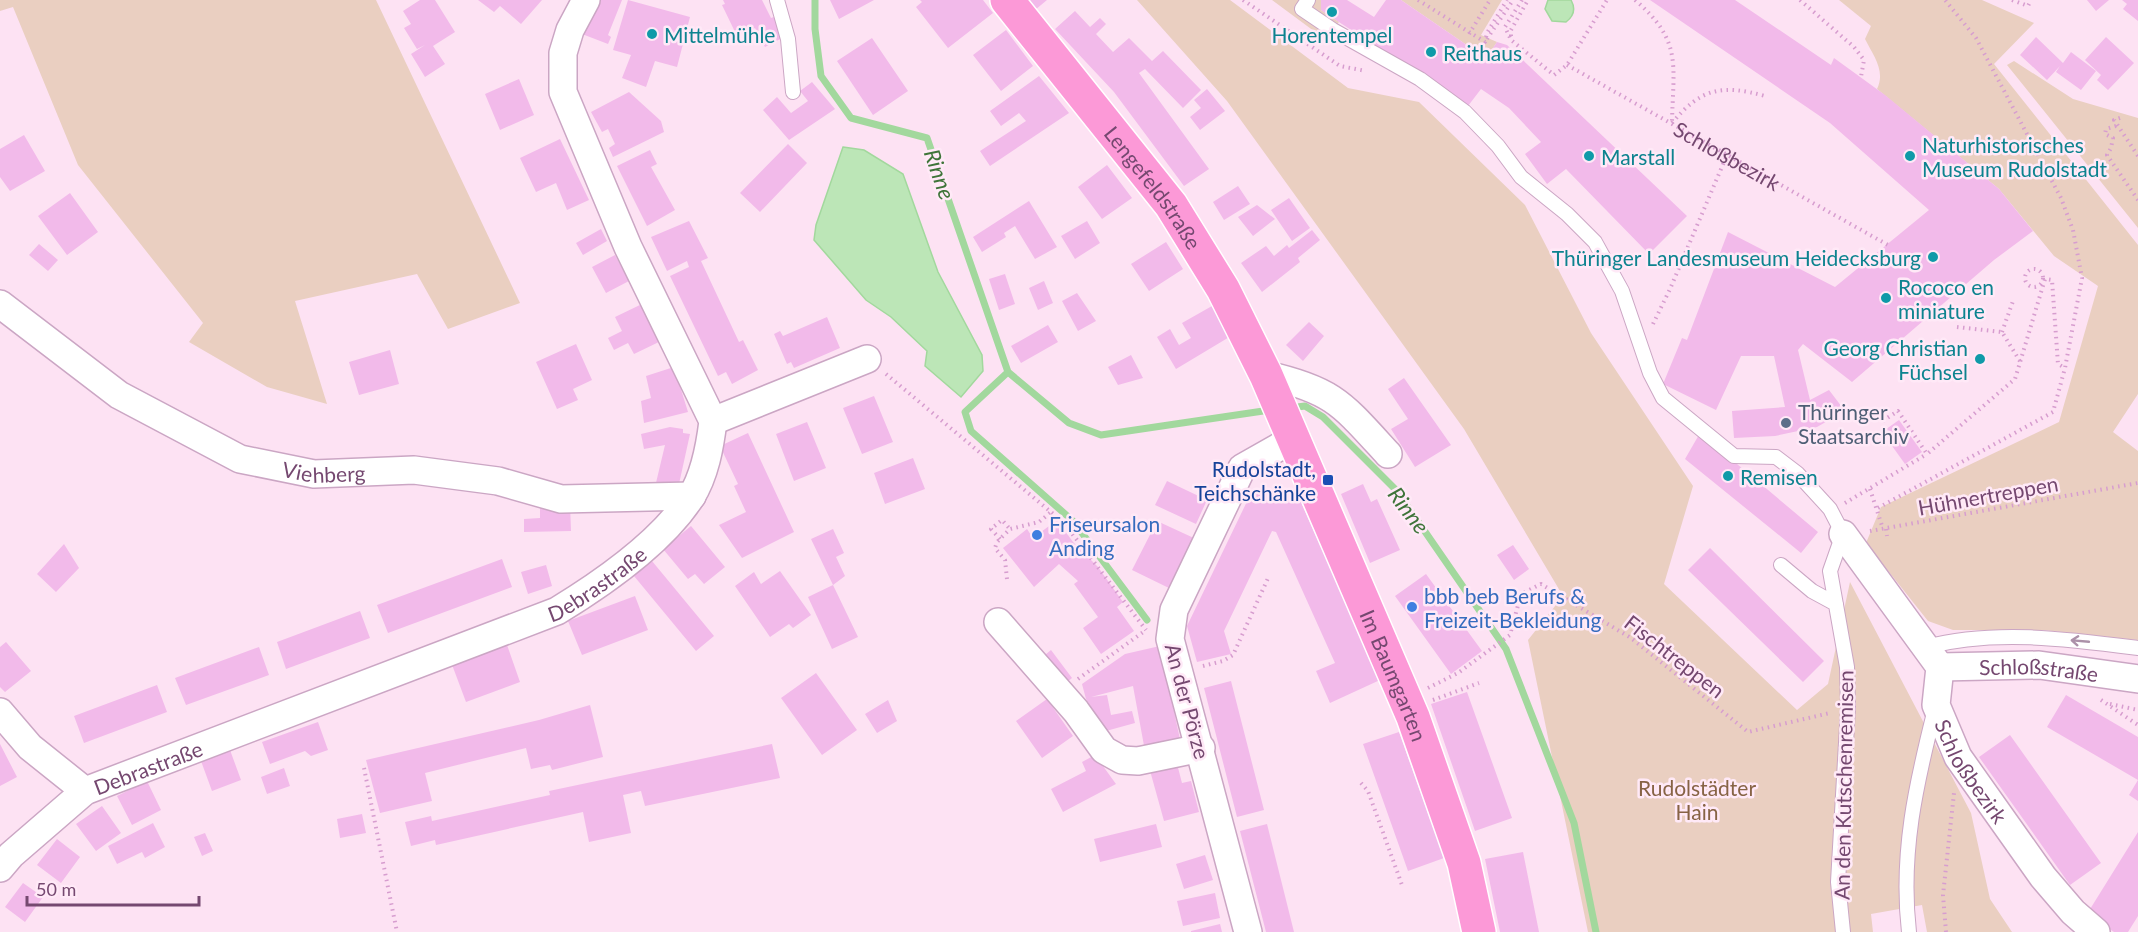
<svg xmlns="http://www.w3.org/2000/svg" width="2138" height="932" viewBox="0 0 2138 932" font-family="Lato,sans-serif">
	<rect width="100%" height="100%" fill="#fde2f3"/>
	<path fill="#eacfc1" d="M0 0H376L520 303 448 329 417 274 295 301 327 404 267 387 189 342 203 323 78 165 13 7 0 11Z
		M1137 0H1230L1348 88 1419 102 1525 205 1591 333 1693 486 1664 584 1797 710 1828 684 1850 582 1971 813 1990 899 2012 932H1927L1922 905 1871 914 1873 932H1588L1528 640 1563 596 1464 429 1227 101Z
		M1272 0H1321V10L1339 22 1326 40Z
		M1401 0H1502L1481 35 1497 42 1491 51 1495 53 1490 61Z
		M1839 0H1982L2034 23 1994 64 2138 245V394L2113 432 2138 451V640L2043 630H1953L1928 621 1866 543 1881 507 2059 422 2098 286 2054 256 1999 189 1877 89C1886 71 1873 55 1865 39L1871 26Z
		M2014 61 2073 99 2138 118V228L2007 65Z"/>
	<path fill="#bce6b7" stroke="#a2d89d" stroke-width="1.5" d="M1548 0H1571C1576 9 1574 16 1566 22L1552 21 1545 9Z
		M843 147 864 150 903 174 938 272 982 355 983 371 961 397 925 366 927 351 891 317 866 300 814 240 816 225Z"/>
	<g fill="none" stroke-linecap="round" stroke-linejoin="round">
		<path stroke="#a2d89d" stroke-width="7" d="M815 0V29L821 76 851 118 927 138 1008 372 1069 423 1101 435 1270 410
			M1008 372 965 412 971 431 1073 521 1147 620
			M1290 408 1305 406 1323 417 1397 491 1506 649 1574 823 1596 932"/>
	</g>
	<path fill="#f2baea" d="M420 0H435L455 32 433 46 445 64 425 77 411 54 425 45 417 49 404 28 411 24 403 11Z
		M478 0H542L521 24 500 6 494 12Z
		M596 0H622L608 35 611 37 608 44 582 34Z
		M628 0 690 17 677 67 655 61 646 87 622 78 631 55 613 50Z
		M723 0H762L771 18 774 17 784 37 765 47 755 28 737 36 722 5 725 4Z
		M830 0H874L839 19Z
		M920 0H983L993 13 948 48 916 7 922 2Z
		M1026 0H1047L1035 10Z
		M1321 0H1347L1374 17 1386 0H1401L1490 61 1495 53 1491 51 1497 42 1507 45 1687 216 1649 254 1566 169 1547 184 1525 154 1541 142 1509 108 1481 89 1468 106 1325 13 1321 10Z
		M1650 0H1735L1831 65 1834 58 1885 95 1999 189 2033 231 1994 260 1852 382 1803 344 1798 350 1810 400 1829 390 1845 411 1817 427 1775 436 1734 438 1732 411 1785 407 1774 356H1741L1716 410 1663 384 1682 338 1687 340 1728 232 1835 287 1929 210 1830 123Z
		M2087 0H2109L2096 11Z
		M2122 0H2138V21L2123 9 2127 4Z
		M1075 11 1090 27 1100 18 1106 24 1096 34 1113 52 1129 38 1152 61 1163 51 1201 90 1183 108 1145 69 1139 73 1209 169 1184 186 1114 92 1055 29Z
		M1006 30 1033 66 1001 91 973 55Z
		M2036 37 2063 63 2071 52 2096 71 2081 90 2056 72 2060 66 2047 80 2020 55Z
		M2106 37 2134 63 2108 90 2097 80 2101 75 2085 60Z
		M872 38 908 91 873 115 837 61Z
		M1039 76 1069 113 990 166 980 151 1026 121 1019 113 1001 126 990 111Z
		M519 79 534 115 500 130 485 94Z
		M812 82 835 109 789 140 763 110 777 97 791 113 808 101 800 91Z
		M1207 89 1225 111 1200 130 1190 117 1201 108 1194 100Z
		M629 92 661 121 664 132 613 157 609 148 615 144 608 129 602 132 591 112Z
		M24 135 45 171 10 191 0 177V149Z
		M560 139 589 200 567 210 556 183 536 192 520 158Z
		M788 144 807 163 760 212 740 193Z
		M650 150 657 164 651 167 675 210 647 226 617 166Z
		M1107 165 1132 198 1102 219 1078 187Z
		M1238 186 1250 204 1224 220 1213 202Z
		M70 193 98 232 67 255 38 216Z
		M1289 198 1310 228 1292 241 1271 210Z
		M1029 201 1057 247 1035 259 1015 226 1004 233 1006 237 982 252 973 237Z
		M1257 205 1275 219 1253 236 1238 217Z
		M689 221 708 258 701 261 739 342 743 340 758 370 732 384 726 372 718 376 670 276 689 267 687 261 667 271 651 237Z
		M1087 221 1100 243 1075 259 1061 236Z
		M601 229 607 241 583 255 576 243Z
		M1312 230 1320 240 1298 258 1300 262 1262 292 1241 263 1266 246 1274 256 1287 245 1289 248Z
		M1166 242 1183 269 1149 291 1131 264Z
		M39 244 58 260 48 271 29 255Z
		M615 255 629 281 606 293 592 267Z
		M1005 274 1015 304 999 310 989 279Z
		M1044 281 1053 303 1038 310 1029 288Z
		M1077 293 1096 321 1078 331 1062 301Z
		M642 304 661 341 634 354 628 343 614 350 608 338 622 331 615 317Z
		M1212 306 1231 336 1176 369 1157 337 1170 329 1179 345 1191 338 1182 323Z
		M827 317 840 348 794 368 791 362 787 364 774 334 780 331 783 336Z
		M1309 322 1324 336 1303 361 1286 345Z
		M1048 325 1058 342 1021 363 1011 346Z
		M576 344 592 380 573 389 578 400 557 409 536 362Z
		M390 350 399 384 359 395 349 362Z
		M1131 355 1143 378 1118 385 1108 367Z
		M674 367 688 412 644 423 641 401 651 398 646 376Z
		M1404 378 1451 445 1415 467 1391 429 1408 419 1388 389Z
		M874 396 893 442 862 454 843 408Z
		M1899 420 1922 452 1905 464 1882 432Z
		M807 422 826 468 794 481 776 434Z
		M670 427 683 429V433L690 434 679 484 655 487 665 445 644 449 641 434Z
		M748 433 794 532 742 558 719 525 746 512 734 486 738 484 720 446Z
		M1700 433 1818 532 1801 553 1685 459Z
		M913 458 925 489 885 504 874 473Z
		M1167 481 1207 500 1196 524 1155 505Z
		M1363 484 1371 502 1377 499 1400 550 1370 563 1341 494Z
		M1253 489 1296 491 1380 680 1330 703 1316 671 1335 663 1276 532 1272 531 1224 631 1231 654 1197 662 1187 626Z
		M570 503 571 531 524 532V519L540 518V504Z
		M1057 520 1073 542 1098 567 1123 602 1117 607 1134 631 1101 654 1083 628 1098 617 1074 584 1078 581 1059 564 1034 587 1003 548 1027 529 1033 538Z
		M1157 521 1196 539 1173 590 1132 570Z
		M691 526 725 567 704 584 695 574 688 579 663 549Z
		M833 529 844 553 836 557 845 576 833 585 858 637 832 649 808 597 833 585 811 539Z
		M64 544 79 568 56 592 37 574Z
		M1513 545 1529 569 1514 580 1497 555Z
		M1710 548 1824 661 1803 682 1688 570Z
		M502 559 512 587 388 633 377 605Z
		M652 561 714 636 696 651 634 576Z
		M546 565 552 586 528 594 521 572Z
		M780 571 811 615 793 628 789 624 770 637 735 586 754 572 761 584Z
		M1426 574 1482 651 1451 674 1395 596Z
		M635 596 648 630 582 655 568 621Z
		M360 611 370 638 286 669 277 642Z
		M6 642 31 671 5 692 0 687V647Z
		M506 642 520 682 466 702 451 662Z
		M1160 646 1181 744 1145 751 1133 686 1091 697 1107 695 1111 715 1132 711 1135 723 1106 731 1086 699 1082 684 1125 654Z
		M259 647 269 675 186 705 175 678Z
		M1051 650 1072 678 1061 687 1040 659Z
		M816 673 857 730 822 755 781 698Z
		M1231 681 1264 810 1237 817 1204 688Z
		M157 685 167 712 84 743 74 716Z
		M1467 692 1512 818 1475 831 1431 704Z
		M2066 695 2138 737V801L2129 795 2138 780 2047 727Z
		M1047 699 1073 736 1042 758 1016 721Z
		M888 700 897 721 877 733 865 714Z
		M590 705 603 757 552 770 550 765 531 769 526 748 425 773 432 801 380 813 366 760 539 720Z
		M318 722 328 750 311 756 305 751 270 764 262 742Z
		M1399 732 1444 858 1408 871 1363 744Z
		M2010 735 2101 863 2070 885 1979 757Z
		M0 744 17 777 0 786Z
		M772 744 780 778 645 806 641 791 623 795 631 833 589 842 583 812 436 845 435 840 411 846 405 822 431 816 432 821 550 795 549 791Z
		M230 750 241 780 212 791 201 761Z
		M1095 755 1116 784 1063 812 1051 789 1086 771 1082 762Z
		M1176 760 1182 783 1191 781 1199 812 1164 821 1149 767Z
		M284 768 290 786 267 794 261 777Z
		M147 781 161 810 132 825 117 796Z
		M102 806 121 833 96 851 76 824Z
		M362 814 366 833 340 838 337 819Z
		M153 823 165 847 145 858 142 852 117 864 108 846Z
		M1156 824 1162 847 1100 862 1094 839Z
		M1267 824 1294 932H1266L1240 831Z
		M2138 832V916L2128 932H2114L2087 914Z
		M205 833 213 851 202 856 194 837Z
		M57 839 80 857 61 883 37 865Z
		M1523 852 1539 932H1500L1485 859Z
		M1205 855 1213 880 1184 889 1176 864Z
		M23 883 43 897 25 922 5 907Z
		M1215 893 1220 918 1183 926 1177 901Z
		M1220 924 1222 932H1191V931Z"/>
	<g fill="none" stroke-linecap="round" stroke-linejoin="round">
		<defs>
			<path id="lane" d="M777 0 788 39 793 92
				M1308 0 1302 9 1333 30 1420 79 1465 112 1498 146 1521 177 1567 214 1595 242 1622 291 1650 373 1663 398 1734 456 1776 457 1797 473 1830 509 1843 534 1830 571 1847 667 1848 708 1838 882 1843 932
				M1781 565 1812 591 1836 604
				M1926 647C1994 629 2069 639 2138 648
				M1909 932C1900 854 1916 784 1935 709"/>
			<g id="street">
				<path id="s2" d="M0 304 119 395 240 459 314 474 414 470 498 481 561 499 692 496"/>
				<path d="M1266 375C1334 390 1343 405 1388 454"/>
				<path d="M713 421 867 359"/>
				<path id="s3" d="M1843 534 1940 667 1936 705 1958 757 2043 877 2073 912 2096 932"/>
				<path d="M998 622 1076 711 1104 750 1122 760 1138 761 1201 748"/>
				<path id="s4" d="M1940 667 2039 665 2138 679"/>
				<path d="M0 712 30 747 85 791"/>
				<path id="s5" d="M0 868 11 855 85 791 557 611C603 583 661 543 691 497 705 475 710 446 713 421L628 247 563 92V53L570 30 586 0"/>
				<path d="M1248 932 1170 639 1174 610 1242 468 1293 439"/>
			</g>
			<g id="primary">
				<path id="s6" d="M1007 0 1171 205 1223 289 1266 375 1413 717 1464 863 1479 932"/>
			</g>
		</defs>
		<use href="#lane" stroke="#cba6c4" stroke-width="16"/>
		<use href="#street" stroke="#cba6c4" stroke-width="30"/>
		<use href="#primary" stroke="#fff" stroke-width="36"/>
		<g stroke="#d79dcf" stroke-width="4" stroke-dasharray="1.5 4.5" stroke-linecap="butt">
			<path d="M1243 0 1340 66 1366 71"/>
			<path d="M1418 0 1485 42 1487 33 1507 0"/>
			<path d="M1522 0 1505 27 1511 40 1554 75 1567 65 1607 0"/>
			<path d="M1635 0C1683 41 1673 65 1672 123"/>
			<path d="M1800 0 1854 47 1864 60 1861 77"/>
			<path d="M2012 0 2028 6 2031 0"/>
			<path d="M1469 34 1490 0"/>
			<path d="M1511 36V30L1528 0"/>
			<path d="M1487 39 1513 0"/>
			<path id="s1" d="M1567 65 1888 245"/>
			<path d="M2120 118 2114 120 2138 156"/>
			<path d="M1672 123C1701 88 1722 84 1765 96"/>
			<path d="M2116 126 2106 129 2105 134 2113 138 2111 148 2107 155 2138 200"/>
			<circle cx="2034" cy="278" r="9"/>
			<path d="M1653 324 1670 289 1727 155"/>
			<path d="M1957 327 2002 332 2021 363"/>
			<path d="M2002 332 2013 301"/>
			<path d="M886 374 1064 523 1146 630"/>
			<path d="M1872 409 1881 422 1898 411 1927 454 2015 379 2045 279 2052 280 2058 364 2065 368"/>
			<path d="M1870 489 1883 529"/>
			<path d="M1845 503 1927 454"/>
			<path d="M1878 508 2053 412 2065 368 2082 278 2073 230 2061 198 1976 38 1945 0"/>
			<path d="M1886 529 1887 536"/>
			<path d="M1870 531 2138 483"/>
			<path d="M1000 539 991 529 1002 520 1010 529"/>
			<path d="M1007 579 1005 560 995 548 997 542 1010 529 1039 522 1051 512"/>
			<path d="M1203 666 1223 661 1233 655 1269 576"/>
			<path d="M1078 679 1146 630"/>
			<path d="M1428 688 1458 673 1510 635 1521 594 1541 584 1631 638 1748 732 1830 713"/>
			<path d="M1433 700 1479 683"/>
			<path d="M2101 700 2138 725"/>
			<path d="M2110 704 2138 710"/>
			<path d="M364 768 397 932"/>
			<path d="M1361 783 1368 791 1402 885"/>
			<path d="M1946 932 1943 895 1954 793"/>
		</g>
		<use href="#lane" stroke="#fff" stroke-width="14"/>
		<use href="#street" stroke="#fff" stroke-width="27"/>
		<use href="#primary" stroke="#fc99d7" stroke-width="33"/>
	</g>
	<defs><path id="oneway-shaft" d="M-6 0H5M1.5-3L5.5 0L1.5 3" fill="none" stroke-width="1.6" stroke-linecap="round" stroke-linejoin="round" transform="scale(1.5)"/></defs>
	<use stroke="#ac91a9" href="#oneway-shaft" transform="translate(2080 641) rotate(-175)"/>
	<g fill="#0f9aa8" stroke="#ffe9f7" stroke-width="2">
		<circle cx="1332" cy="12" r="6"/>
		<circle cx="652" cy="34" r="6"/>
		<circle cx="1431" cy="52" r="6"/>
		<circle cx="1589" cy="156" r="6"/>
		<circle cx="1910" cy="156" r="6"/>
		<circle cx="1933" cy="257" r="6"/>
		<circle cx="1886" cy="298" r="6"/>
		<circle cx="1980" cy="359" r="6"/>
		<circle cx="1728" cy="476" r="6"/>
	</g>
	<circle fill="#5c6f8a" stroke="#ffe9f7" stroke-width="2" cx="1786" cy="423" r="6"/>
	<rect fill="#1a4fb4" stroke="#ffe9f7" stroke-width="2" x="1322" y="474" width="12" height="12" rx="3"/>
	<g fill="#3f7fe0" stroke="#ffe9f7" stroke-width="2">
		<circle cx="1037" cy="535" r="6"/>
		<circle cx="1412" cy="607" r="6"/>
	</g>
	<g text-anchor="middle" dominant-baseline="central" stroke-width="5" stroke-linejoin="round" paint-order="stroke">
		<g font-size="21" fill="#0d838f" stroke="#ffe9f7" text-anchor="start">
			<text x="664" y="34">Mittelmühle</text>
			<text x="1332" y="34" text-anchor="middle">Horentempel</text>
			<text x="1443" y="52">Reithaus</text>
			<text x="1922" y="144">Naturhistorisches<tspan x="1922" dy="24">Museum Rudolstadt</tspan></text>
			<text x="1601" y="156">Marstall</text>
			<text x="1921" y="257" text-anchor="end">Thüringer Landesmuseum Heidecksburg</text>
			<text x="1898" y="286">Rococo en<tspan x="1898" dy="24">miniature</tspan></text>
			<text x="1968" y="347" text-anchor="end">Georg Christian<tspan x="1968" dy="24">Füchsel</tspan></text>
			<text x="1740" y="476">Remisen</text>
		</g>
		<g font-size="21" fill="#754870" stroke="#ffe9f7">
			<text stroke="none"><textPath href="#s1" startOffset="184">Schloßbezirk</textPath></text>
			<text stroke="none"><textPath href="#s6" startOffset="238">Lengefeldstraße</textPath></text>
			<text stroke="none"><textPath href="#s2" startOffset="372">Viehberg</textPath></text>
			<text transform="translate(1988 495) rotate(-10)">Hühnertreppen</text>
			<text stroke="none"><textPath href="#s5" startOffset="668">Debrastraße</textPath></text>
			<text transform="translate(1675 656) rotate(38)">Fischtreppen</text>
			<text stroke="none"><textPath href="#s4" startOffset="99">Schloßstraße</textPath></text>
			<text stroke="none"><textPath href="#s6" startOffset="784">Im Baumgarten</textPath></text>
			<text transform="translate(1188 701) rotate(75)">An der Pörze</text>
			<text stroke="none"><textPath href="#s5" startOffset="182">Debrastraße</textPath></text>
			<text stroke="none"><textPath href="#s3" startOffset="278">Schloßbezirk</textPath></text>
			<text transform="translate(1843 785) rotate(-89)">An den Kutschenremisen</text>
		</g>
		<g font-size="21" fill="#4e5e75" stroke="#ffe9f7" text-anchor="start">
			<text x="1798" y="411">Thüringer<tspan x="1798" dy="24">Staatsarchiv</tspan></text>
		</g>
		<g font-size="21" fill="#164399" stroke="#ffe9f7" text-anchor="end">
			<text x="1316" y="468">Rudolstadt,<tspan x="1316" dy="24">Teichschänke</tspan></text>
		</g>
		<g font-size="21" fill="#366cbe" stroke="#ffe9f7" text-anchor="start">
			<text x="1049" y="523">Friseursalon<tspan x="1049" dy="24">Anding</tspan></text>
			<text x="1424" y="595">bbb beb Berufs &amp;<tspan x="1424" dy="24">Freizeit-Bekleidung</tspan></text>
		</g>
		<g font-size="21" fill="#876345" stroke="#ffe9f7">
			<text x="1697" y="787">Rudolstädter<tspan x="1697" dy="24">Hain</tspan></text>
		</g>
		<g font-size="22" font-style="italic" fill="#3e7439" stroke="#ffe9f7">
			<text transform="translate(940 174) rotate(71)">Rinne</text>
			<text transform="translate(1409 510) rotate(53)">Rinne</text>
		</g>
	</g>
	<path d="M27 896v9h172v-9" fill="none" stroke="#754870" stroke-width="3"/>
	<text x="36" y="896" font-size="18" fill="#754870" stroke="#ffe9f7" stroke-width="4.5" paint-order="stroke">50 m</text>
</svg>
